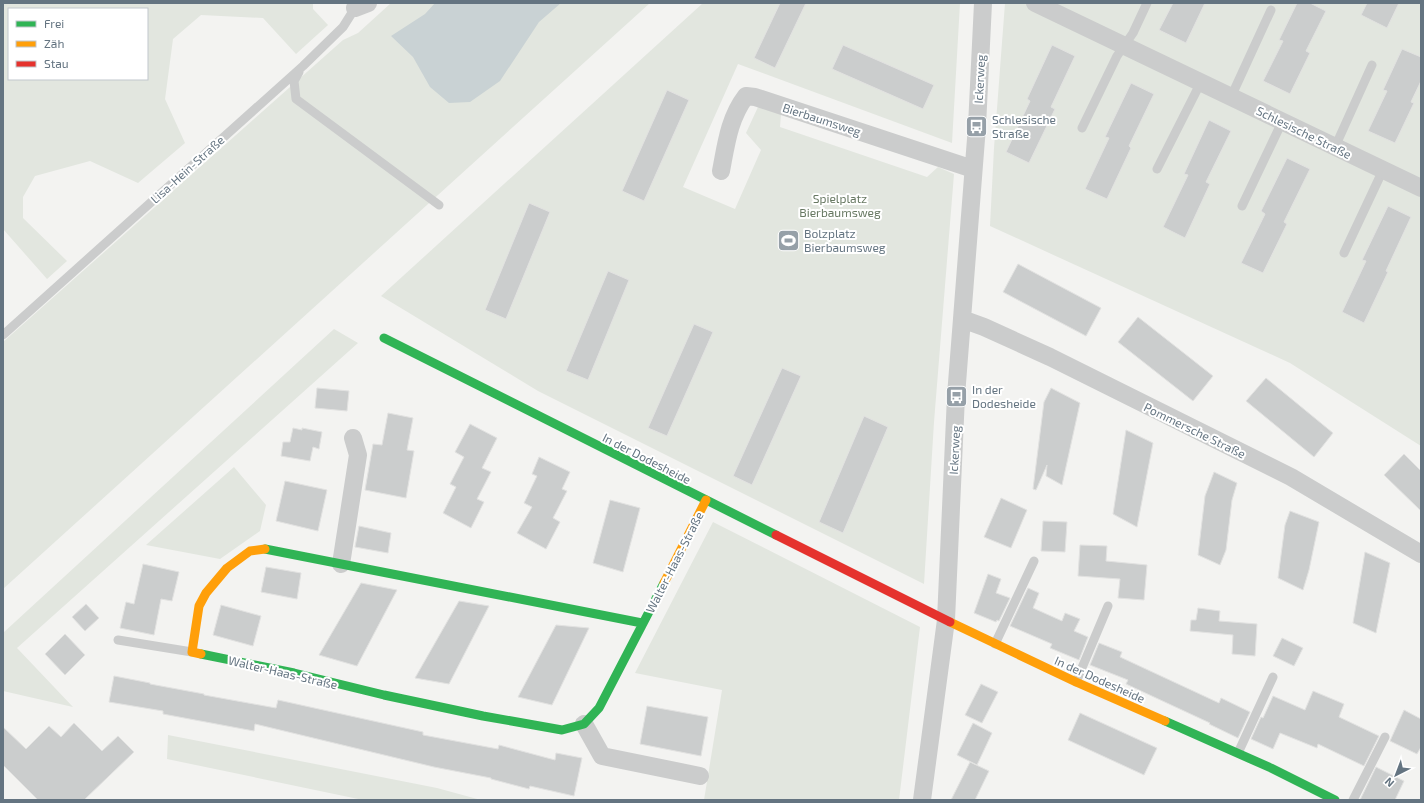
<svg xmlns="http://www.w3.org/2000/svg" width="1424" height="803" viewBox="0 0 1424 803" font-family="'Exo 2',sans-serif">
	<rect width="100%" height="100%" fill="#f3f3f1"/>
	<path fill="#e2e6df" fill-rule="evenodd" d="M3 3H313V9L328 25 296 54 263 18 201 15 173 39 165 99 185 143 138 183 90 161 35 176 23 197V218L67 261 47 279 3 229ZM9 9H147V79H9Z
		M391 3H650L3 589V342L343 40 358 33Z
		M703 3H960L952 143 738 64 683 187 735 209 761 150 746 133 758 107 781 114 780 127 927 177 938 167 954 174 934 422 924 584 538 391 381 296Z
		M1005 3H1421V446L1290 363 990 226 994 148Z
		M334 329 358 343 17 648 73 707 3 691V633Z
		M234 467 266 505 260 531 220 559 146 545Z
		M713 522 920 627 899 800H704L722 690 635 673Z
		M168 735 437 788 481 800H363L167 759Z"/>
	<path fill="#c9d2d4" d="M435 3H561L539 22 500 81 470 102 449 103 430 87 413 57 391 36 425 14Z"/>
	<path fill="#cbcdcd" stroke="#e2e2e1" d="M780 3H806L775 68 754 58Z
		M1173 3H1205L1186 43 1159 30Z
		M1297 3H1310L1326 11 1306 51 1310 53 1290 94 1263 81 1283 41 1279 40Z
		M1367 3H1399L1387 28 1361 15Z
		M843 45 934 85 923 109 832 69Z
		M1052 45 1075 56 1051 107 1055 109 1029 163 1006 152 1030 101 1027 99Z
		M1402 49 1421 57V81L1411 102 1414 103 1395 143 1368 131 1387 91 1383 90Z
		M1131 83 1154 94 1129 146 1131 148 1107 199 1085 189 1109 138 1105 137Z
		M667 90 689 100 644 201 622 191Z
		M1209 120 1231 131 1206 182 1210 184 1185 238 1163 227 1188 175 1184 174Z
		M1287 158 1310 169 1284 222 1287 224 1263 273 1241 263 1265 214 1261 211Z
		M529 203 550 212 506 319 485 310Z
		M1388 206 1411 217 1386 271 1388 272 1364 323 1342 312 1366 261 1362 260Z
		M1018 264 1101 308 1086 336 1003 292Z
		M608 271 629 280 588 380 566 371Z
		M1138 317 1213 376 1193 401 1118 342Z
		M694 324 713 332 667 436 648 428Z
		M782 368 801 376 752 485 733 476Z
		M1266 378 1333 433 1314 457 1246 401Z
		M317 388 349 391 347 411 315 408Z
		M1051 388 1080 403 1062 485 1046 476 1047 465 1036 490 1033 489 1044 402Z
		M388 413 413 418 407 450 414 451 406 498 365 490 373 444 382 445Z
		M864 416 888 427 843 533 819 522Z
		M470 424 497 438 482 468 491 472 477 499 484 502 471 528 443 513 456 487 450 484 464 457 455 452Z
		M293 428 302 430V428L322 432 319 449 313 447 310 461 281 456 283 442H290Z
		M1126 430 1153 443 1137 527 1113 514Z
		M1404 454 1421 471V511L1384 475Z
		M539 457 570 472 562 489 567 491 553 518 560 522 546 549 517 533 532 507 524 503 537 476 532 474Z
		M1214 472 1237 483 1232 500 1226 550 1220 565 1198 555 1205 496Z
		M285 481 327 490 318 531 276 521Z
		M1001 498 1027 510 1011 548 984 537Z
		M610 500 640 508 623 572 593 563Z
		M1290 511 1319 522 1309 570 1303 590 1278 578 1285 525Z
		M1043 521 1067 522 1065 552 1041 551Z
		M359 526 391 533 388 553 355 547Z
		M1080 545 1107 546 1106 561 1147 565 1144 600 1118 598 1120 579 1078 576Z
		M1365 552 1390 563 1376 633 1353 623Z
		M143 564 179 572 172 601 161 599 154 635 120 628 126 602 134 604Z
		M266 567 301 573 297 599 261 592Z
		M988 574 1001 579 996 593 1010 598 999 621 997 620 996 622 974 613Z
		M361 583 397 590 357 666 319 655Z
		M1028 588 1039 593 1033 608 1062 621 1065 613 1080 619 1074 631 1088 637 1079 660 1050 648 1052 644 1010 626Z
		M459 601 489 606 449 684 415 678Z
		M86 604 99 618 85 631 72 617Z
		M221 605 261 616 253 646 213 635Z
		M1198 608 1220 611 1219 621 1257 624 1255 656 1232 654 1233 635 1190 631 1191 620H1196Z
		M556 625 589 628 552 705 518 697Z
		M65 634 85 655 65 675 45 654Z
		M1282 638 1303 648 1294 666 1273 656Z
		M1099 643 1122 652 1120 657 1219 703 1221 698 1250 712 1238 738 1209 724 1210 723 1126 684 1128 680 1090 665Z
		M114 676 150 683V684L204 694V695L276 708 278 700 423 732V735L498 749 499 745 555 760 556 753 582 758 574 796 530 786 529 789 491 779V778L434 767 255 724 254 731 163 714V711L109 702Z
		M981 684 998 692 982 723 965 715Z
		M1313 691 1344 704 1339 717 1379 736 1364 766 1318 744 1317 748 1280 733 1273 749 1251 739 1261 717 1263 718 1273 696 1305 710Z
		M647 706 708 717 701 756 640 744Z
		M1404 710 1421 719V747L1417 754 1390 741Z
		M1080 713 1157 748 1144 775 1068 740Z
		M74 723 102 751 118 736 134 752 84 800H38L3 765V727L26 749 49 726 61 737Z
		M973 723 992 733 977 765 957 755Z
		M970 762 989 771 975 800H951Z
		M1376 767 1404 781 1395 800H1360Z"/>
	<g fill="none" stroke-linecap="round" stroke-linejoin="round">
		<path stroke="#cbcccc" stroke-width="9" d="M299 72 294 81 296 99 439 205
			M1231 97 1271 10
			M1082 128 1117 56 1133 33 1147 3
			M1335 147 1372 65
			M1157 169 1201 82
			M1242 206 1282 122
			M1344 253 1383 170
			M3 335 303 66 343 27 355 8
			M118 640 192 652
			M995 644 1034 561
			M1076 682 1108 606
			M1238 753 1273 677
			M1353 800 1385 737"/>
		<path stroke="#cbcccc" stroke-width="18" d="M1035 3 1421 188
			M355 8 368 3
			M721 171C726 145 729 118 746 96L755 97 973 169
			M962 319 984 327 1050 357 1291 477 1421 554
			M341 564 358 455 353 438
			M584 724 602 756 700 776
			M922 800 946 620 956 396 977 126 983 3"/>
		<path stroke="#30b455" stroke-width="9" d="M384 338 776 535
			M265 549 642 623
			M201 654 294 673 384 695 483 716 562 730 584 724 599 708 664 583
			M1165 721 1271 768 1335 800"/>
		<path stroke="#ff9f0a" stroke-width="9" d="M664 583 706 500
			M950 622 1076 682 1165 721
			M201 654 192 652 199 606 206 593 227 568 250 551 265 549"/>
		<path stroke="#e5322d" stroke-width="9" d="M776 535 950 622"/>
	</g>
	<defs>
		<symbol id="bus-square" viewBox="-11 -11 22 22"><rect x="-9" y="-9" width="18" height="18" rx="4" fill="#96a0a8" stroke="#fff"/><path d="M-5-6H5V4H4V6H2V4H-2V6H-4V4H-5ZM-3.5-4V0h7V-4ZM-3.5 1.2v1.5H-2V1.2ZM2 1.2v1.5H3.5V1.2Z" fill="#fff"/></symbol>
		<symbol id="stadium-square" viewBox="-11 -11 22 22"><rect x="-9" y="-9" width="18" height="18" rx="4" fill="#96a0a8" stroke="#fff"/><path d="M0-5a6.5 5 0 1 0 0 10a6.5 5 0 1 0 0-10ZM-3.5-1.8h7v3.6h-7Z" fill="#fff"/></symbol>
	</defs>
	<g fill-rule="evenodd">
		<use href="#bus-square" x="964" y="114" width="25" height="25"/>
		<use href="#stadium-square" x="776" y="228" width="25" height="25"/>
		<use href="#bus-square" x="944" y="384" width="25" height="25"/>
	</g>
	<g text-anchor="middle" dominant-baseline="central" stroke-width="4" stroke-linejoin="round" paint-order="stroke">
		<g font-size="12" fill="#647481" stroke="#fff">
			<text transform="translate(979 79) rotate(-87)">Ickerweg</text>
			<text transform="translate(822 119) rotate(18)">Bierbaumsweg</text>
			<text transform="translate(1304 132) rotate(26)">Schlesische Straße</text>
			<text transform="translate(187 169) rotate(-42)">Lisa-Hein-Straße</text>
			<text transform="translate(1195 430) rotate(26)">Pommersche Straße</text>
			<text transform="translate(954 450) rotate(-87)">Ickerweg</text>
			<text transform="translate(647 458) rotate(27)">In der Dodesheide</text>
			<text transform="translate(674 562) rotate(-63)">Walter-Haas-Straße</text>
			<text transform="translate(283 672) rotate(13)">Walter-Haas-Straße</text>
			<text transform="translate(1100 679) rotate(24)">In der Dodesheide</text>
		</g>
		<g font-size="12" fill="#647481" stroke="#fff" text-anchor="start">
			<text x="992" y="119">Schlesische<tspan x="992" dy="14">Straße</tspan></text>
			<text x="804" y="233">Bolzplatz<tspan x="804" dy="14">Bierbaumsweg</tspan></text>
			<text x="972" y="389">In der<tspan x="972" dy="14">Dodesheide</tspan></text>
		</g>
		<g font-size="12" fill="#677862" stroke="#fff">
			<text x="840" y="198">Spielplatz<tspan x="840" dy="14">Bierbaumsweg</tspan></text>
		</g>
	</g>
	<rect width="1424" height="803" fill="none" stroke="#647481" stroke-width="8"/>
	<rect x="8" y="8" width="140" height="72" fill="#ffffff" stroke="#c1c7cd"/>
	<rect x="16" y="21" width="20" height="6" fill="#30b455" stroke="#c1c7cd"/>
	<text x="44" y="28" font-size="12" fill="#647481">Frei</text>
	<rect x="16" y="41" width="20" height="6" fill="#ff9f0a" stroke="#c1c7cd"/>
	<text x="44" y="48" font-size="12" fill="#647481">Zäh</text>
	<rect x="16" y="61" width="20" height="6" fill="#e5322d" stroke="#c1c7cd"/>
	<text x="44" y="68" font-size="12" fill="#647481">Stau</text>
	<g transform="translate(1396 775) rotate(222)" stroke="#ffffff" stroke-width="3" paint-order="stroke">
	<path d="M0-3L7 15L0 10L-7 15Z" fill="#647481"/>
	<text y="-6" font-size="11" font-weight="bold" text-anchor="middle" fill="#647481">N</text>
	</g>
</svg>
